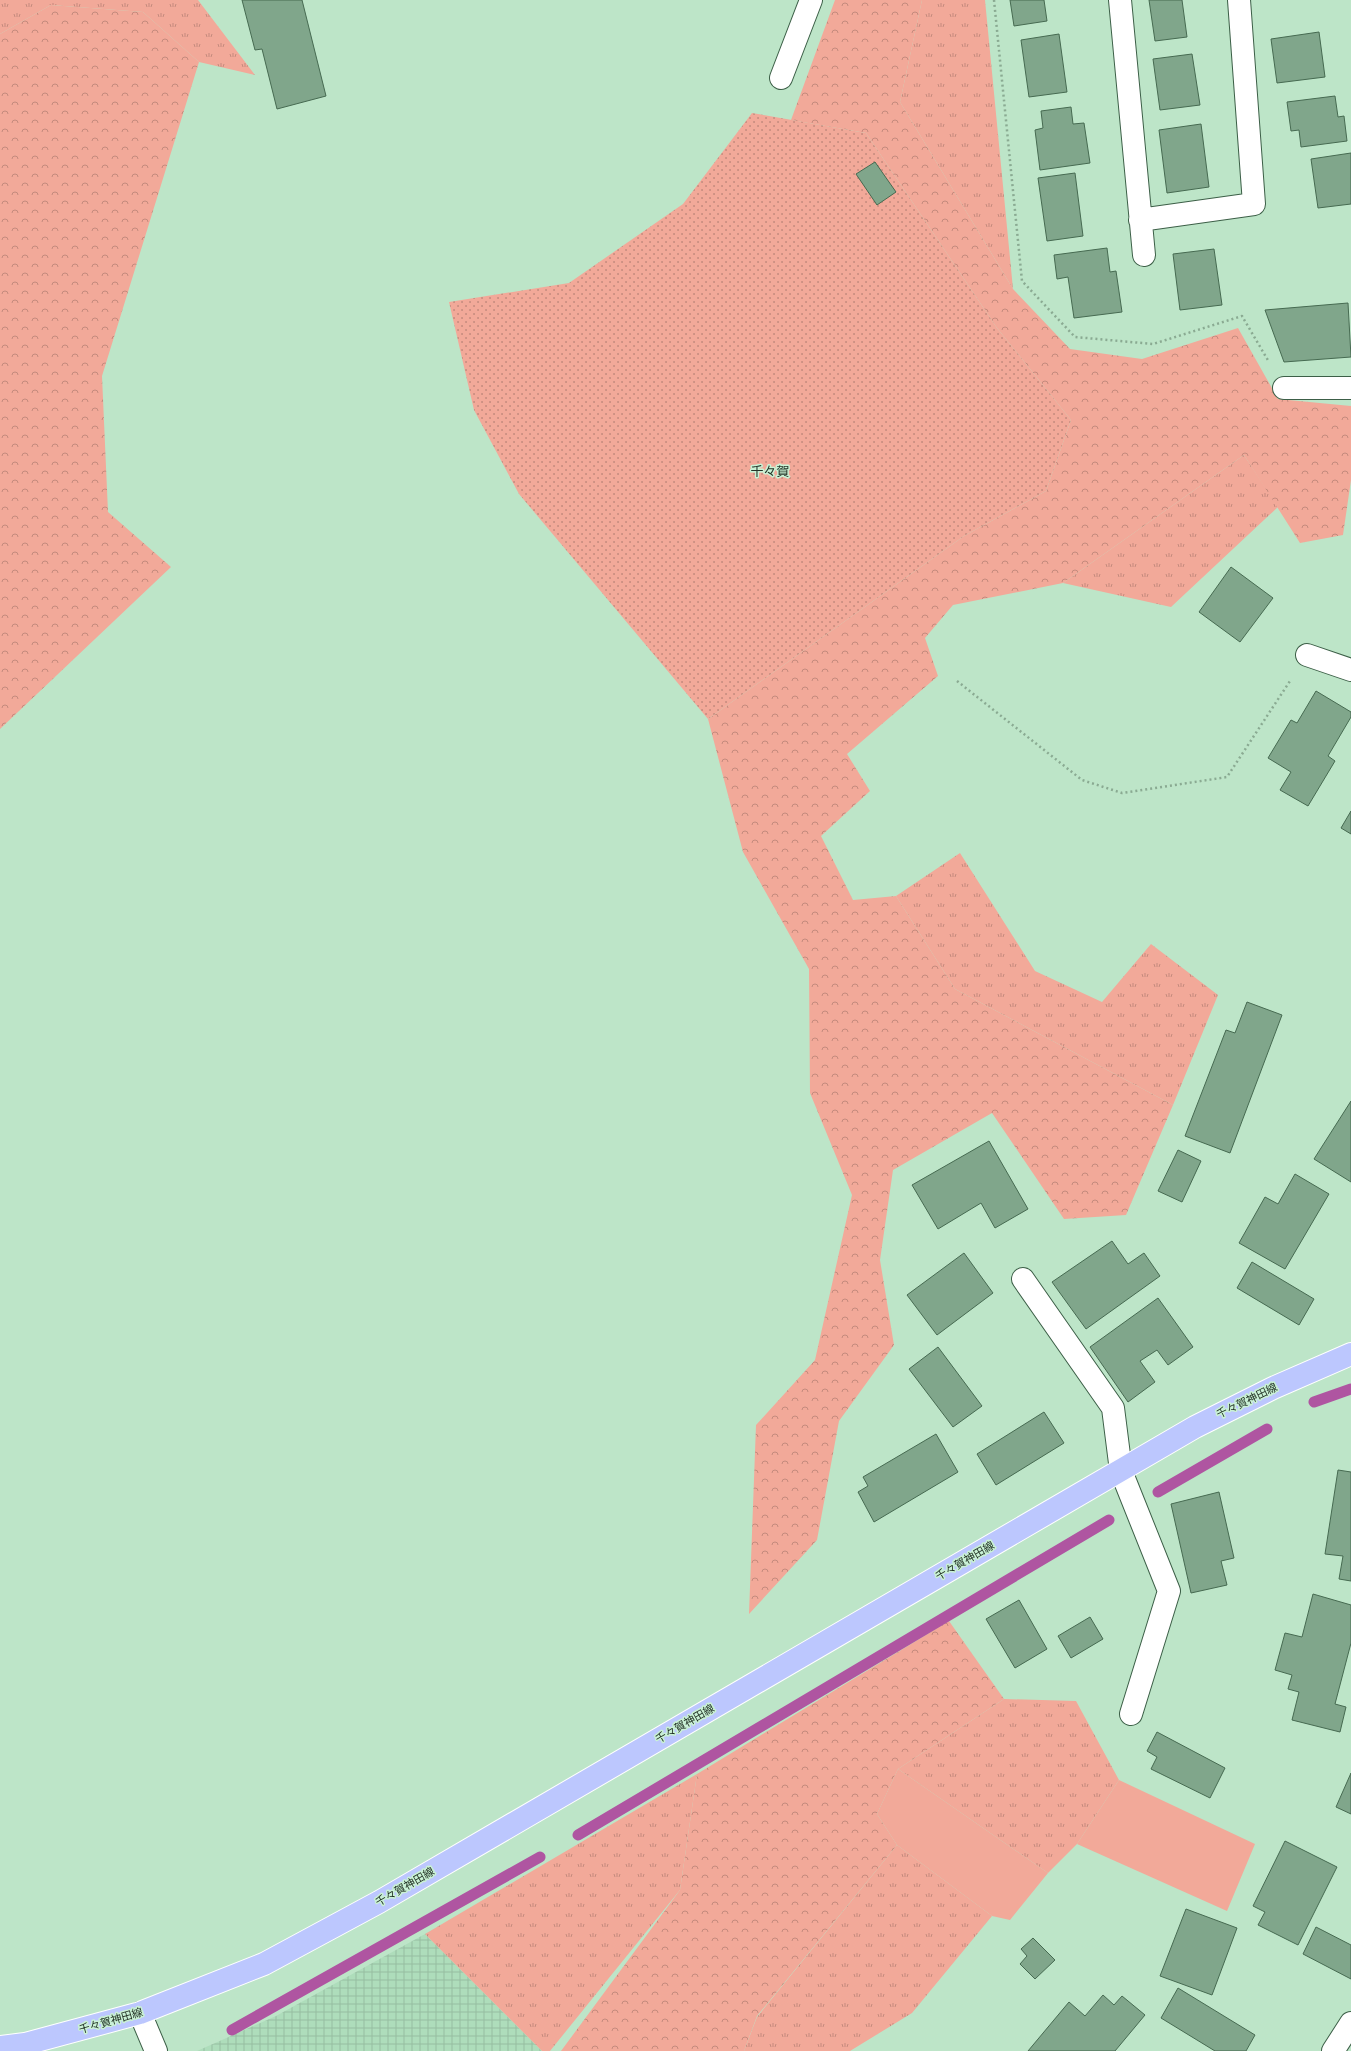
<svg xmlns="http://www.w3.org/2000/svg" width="1351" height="2051" viewBox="0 0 1351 2051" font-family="'Fira Sans Condensed','Noto Sans JP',sans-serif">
	<defs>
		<pattern id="industrial-grid" width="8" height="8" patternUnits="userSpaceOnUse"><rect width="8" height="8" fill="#aeddbb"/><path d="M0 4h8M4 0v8" fill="none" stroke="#96bea1"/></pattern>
		<pattern id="grass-tufts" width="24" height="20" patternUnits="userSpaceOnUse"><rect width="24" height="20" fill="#f2a999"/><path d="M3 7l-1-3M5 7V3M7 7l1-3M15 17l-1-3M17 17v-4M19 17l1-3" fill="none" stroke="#c48a7d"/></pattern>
		<pattern id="forest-crowns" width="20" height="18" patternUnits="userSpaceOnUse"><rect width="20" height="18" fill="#f2a999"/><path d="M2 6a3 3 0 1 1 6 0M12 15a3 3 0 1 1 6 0" fill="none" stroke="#c48a7d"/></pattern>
		<pattern id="park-dots" width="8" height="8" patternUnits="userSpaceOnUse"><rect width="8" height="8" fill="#f2a999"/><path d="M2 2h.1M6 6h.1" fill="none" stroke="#c48a7d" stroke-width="1.8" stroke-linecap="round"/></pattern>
	</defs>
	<rect width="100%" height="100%" fill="#bde5c8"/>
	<path fill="url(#industrial-grid)" d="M425 1934 542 2051H197L276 2016Z"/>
	<path fill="url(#grass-tufts)" d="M0 0H198L255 75 199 62 143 12 51 5 0 34Z
		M922 0H985L1013 289 900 102Z
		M1244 455 1278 507 1171 607 1063 583Z
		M960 853 1035 971 1102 1002 1151 944 1218 995 1173 1105 955 989 896 896Z
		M1004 1699 1076 1701 1119 1780 1077 1844 1048 1873 898 1769Z
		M697 1774 680 1890 550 2051H542L425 1934Z
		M897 1845 992 1916 912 2013 850 2051H744L757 2017Z"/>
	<path fill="url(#forest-crowns)" d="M835 0H922L900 102 1013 289 1070 349 1142 359 1238 328 1278 399 1351 406V480L1343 535 1300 543 1244 455 1063 583 953 605 925 638 938 676 847 754 870 791 821 836 853 900 896 896 955 989 1173 1105 1126 1215 1064 1219 992 1113 893 1170 880 1260 894 1345 839 1421 817 1540 749 1614 756 1425 815 1360 852 1195 810 1093 809 969 743 852 708 719 964 536 1046 491 1071 420 997 328 866 133 791 120Z
		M51 5 143 12 199 62 102 376 108 512 171 567 0 729V34Z
		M949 1621 1004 1699 898 1769 877 1814 897 1845 757 2016 744 2051H561L680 1890 697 1774Z"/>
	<path fill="url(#park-dots)" d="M752 113 866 133 997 328 1071 420 1046 491 964 536 708 719 519 494 474 410 449 302 569 283 683 204Z"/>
	<path fill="#f2a999" d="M898 1769 1048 1873 1010 1920 992 1916 897 1845 877 1814Z
		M1119 1780 1255 1844 1227 1911 1077 1844Z"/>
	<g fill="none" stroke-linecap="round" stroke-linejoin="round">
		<path stroke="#af55a1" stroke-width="11" d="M1314 1402 1351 1389
			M1158 1492 1267 1429
			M578 1835 1109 1520
			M232 2030 540 1857"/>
	</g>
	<path fill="#80a68b" stroke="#466a51" d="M242 0H302L326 96 277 109 262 49 255 50Z
		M1010 0H1044L1047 21 1014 26Z
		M1149 0H1182L1187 37 1155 41Z
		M1319 32 1325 77 1277 83 1271 39Z
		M1059 34 1067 92 1029 97 1021 40Z
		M1192 54 1200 105 1160 110 1153 59Z
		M1335 96 1338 117 1344 116 1347 141 1301 147 1299 130 1291 131 1287 102Z
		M1071 107 1073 124 1084 123 1090 163 1040 170 1035 130 1043 128 1041 111Z
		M1201 124 1209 187 1167 193 1159 130Z
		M1351 153V204L1318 208 1311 159Z
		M875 162 896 192 877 205 856 174Z
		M1075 173 1083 236 1047 241 1038 178Z
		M1107 248 1110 272 1116 271 1122 312 1074 318 1068 277 1057 279 1054 255Z
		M1214 249 1222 305 1180 310 1173 254Z
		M1348 303 1351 357 1284 362 1265 310Z
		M1231 567 1273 598 1240 642 1199 612Z
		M1316 691 1351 712V717L1328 756 1335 761 1308 806 1280 790 1291 772 1268 758 1291 720 1297 723Z
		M1351 811V834L1341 828Z
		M1247 1002 1282 1015 1230 1153 1185 1136 1226 1030 1235 1033Z
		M1351 1101V1182L1314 1159Z
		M989 1141 1028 1209 995 1228 981 1203 938 1229 912 1185Z
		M1178 1150 1201 1161 1182 1202 1158 1191Z
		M1295 1174 1329 1194 1285 1269 1239 1243 1265 1197 1278 1204Z
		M1112 1241 1128 1264 1144 1253 1160 1276 1086 1329 1052 1282Z
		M964 1253 993 1293 937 1335 907 1295Z
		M1252 1262 1314 1299 1299 1325 1237 1288Z
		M1158 1298 1193 1347 1168 1365 1157 1350 1140 1361 1155 1382 1128 1402 1090 1347Z
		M938 1347 982 1406 953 1427 909 1369Z
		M1044 1412 1064 1443 996 1485 977 1454Z
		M936 1434 958 1472 874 1522 858 1492 868 1486 863 1477Z
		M1338 1470 1351 1472V1581L1339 1579 1343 1556 1325 1554Z
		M1219 1492 1234 1558 1221 1561 1227 1585 1191 1593 1171 1504Z
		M1313 1594 1351 1605V1643L1335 1704 1346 1707 1340 1732 1292 1720 1299 1692 1288 1689 1292 1675 1275 1670 1285 1633 1302 1637Z
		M1019 1600 1047 1649 1015 1668 986 1619Z
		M1090 1617 1103 1639 1071 1658 1058 1636Z
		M1157 1732 1225 1768 1210 1798 1151 1769 1157 1757 1147 1751Z
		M1351 1773V1814L1336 1807Z
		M1285 1841 1337 1867 1298 1945 1258 1925 1265 1912 1253 1906Z
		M1186 1909 1237 1928 1212 1995 1160 1976Z
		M1316 1927 1351 1945V1979L1303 1954Z
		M1033 1938 1055 1960 1035 1979 1020 1964 1027 1956 1021 1949Z
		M1178 1988 1255 2035 1246 2051H1215L1161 2018Z
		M1103 1995 1114 2005 1122 1996 1145 2015 1115 2051H1028L1069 2002 1085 2016Z"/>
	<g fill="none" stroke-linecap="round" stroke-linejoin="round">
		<defs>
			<path id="minor" d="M1120 0 1144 255
				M781 78 811 0
				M1140 220 1254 204 1239 0
				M1284 388H1351
				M1307 655 1351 670
				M1023 1279 1113 1408 1121 1471 1169 1591 1131 1714
				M140 2013 156 2051
				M1333 2051 1351 2023"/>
			<path id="major" d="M0 2047 25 2044 140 2013 264 1964 379 1902 1195 1427 1273 1388 1351 1354"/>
		</defs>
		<use href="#minor" stroke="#3c5f47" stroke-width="24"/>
		<use href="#major" stroke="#fff" stroke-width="24"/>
		<path stroke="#8aaa92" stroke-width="2.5" stroke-dasharray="2 3" stroke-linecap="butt" d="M994 0 1022 281 1075 337 1153 344 1242 316 1269 362
			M957 681 1082 780 1122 793 1227 777 1290 681"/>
		<use href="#minor" stroke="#fff" stroke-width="22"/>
		<use href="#major" stroke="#bcc7fe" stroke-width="22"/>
	</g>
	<g text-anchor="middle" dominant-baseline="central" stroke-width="3" stroke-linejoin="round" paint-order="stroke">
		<g font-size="11" fill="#243428" stroke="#caf2d5">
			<text transform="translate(1247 1401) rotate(-26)">千々賀神田線</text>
			<text transform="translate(965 1561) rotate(-30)">千々賀神田線</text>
			<text transform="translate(685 1724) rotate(-30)">千々賀神田線</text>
			<text transform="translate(405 1887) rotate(-30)">千々賀神田線</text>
			<text transform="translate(111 2021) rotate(-16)">千々賀神田線</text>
		</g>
		<g font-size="13" fill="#243428" stroke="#caf2d5">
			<text x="770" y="471">千々賀</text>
		</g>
	</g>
</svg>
